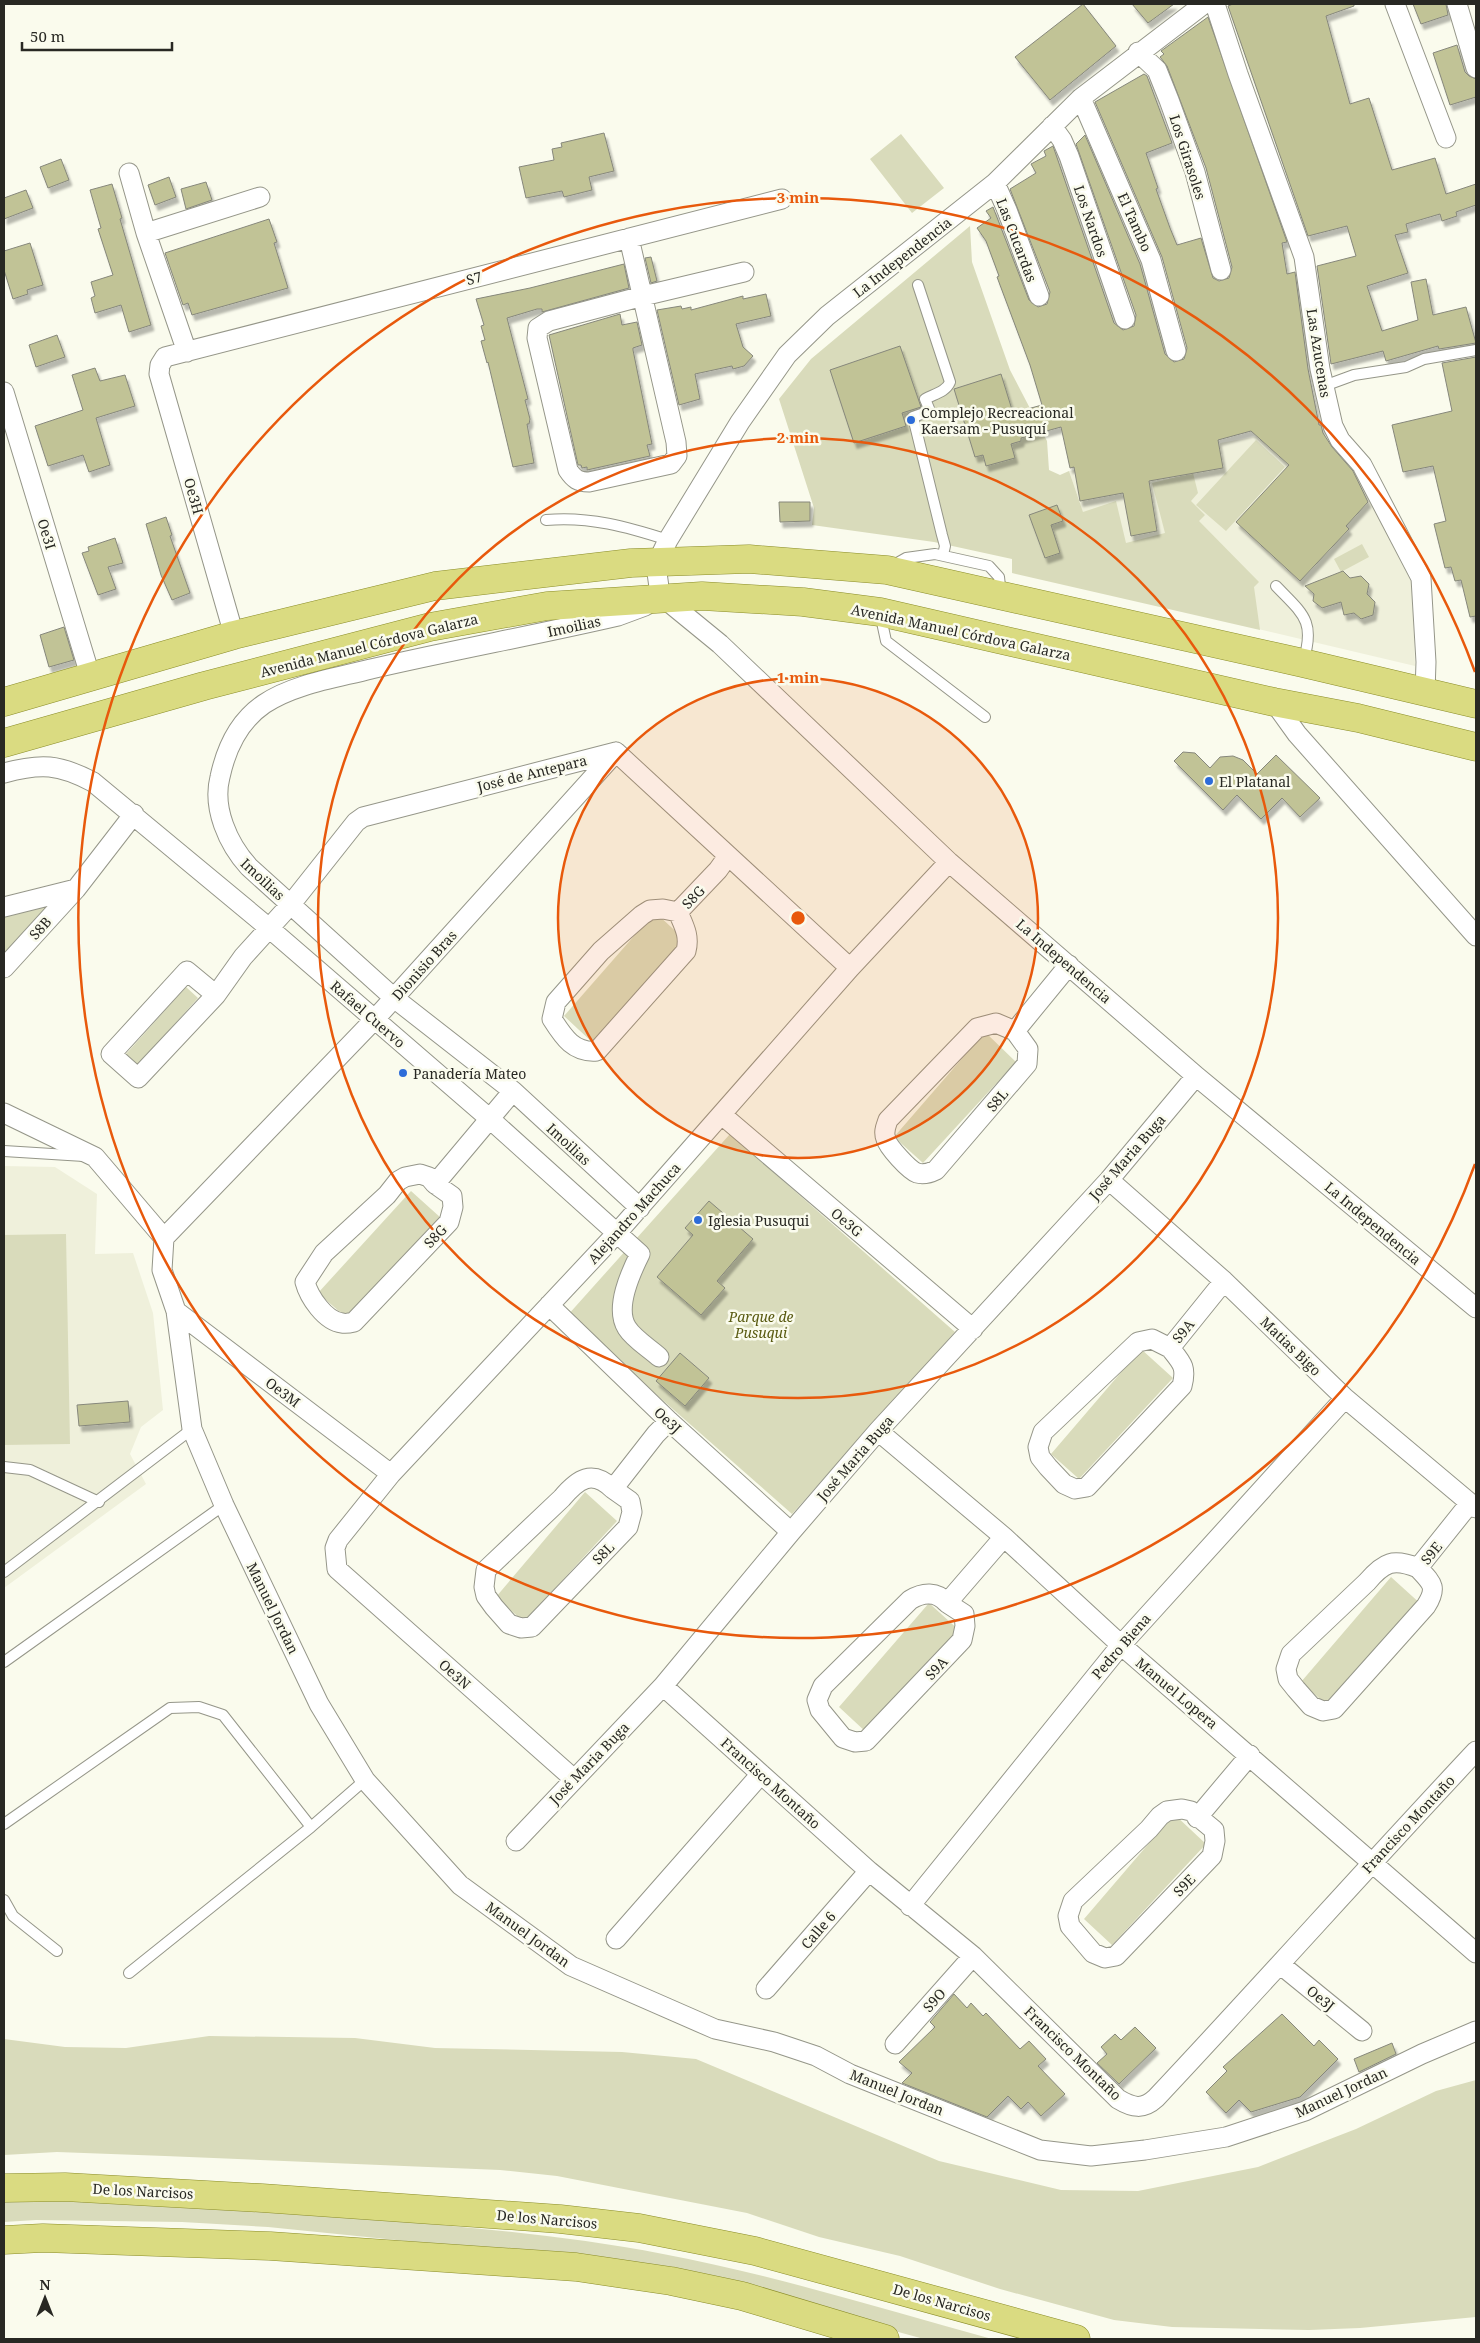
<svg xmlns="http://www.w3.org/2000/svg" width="1480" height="2343" viewBox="0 0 1480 2343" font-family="'Noto Serif',serif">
	<defs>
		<filter id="shadow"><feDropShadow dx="3" dy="5.5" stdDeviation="1" flood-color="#0004"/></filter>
	</defs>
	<rect width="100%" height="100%" fill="#fafbed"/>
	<path fill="#eff0db" d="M1323 424V433L1333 450 1355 471 1412 579 1415 666 1110 594 1069 471Z
		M4 1166 55 1167 97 1194 95 1254 133 1253 153 1313 163 1410 141 1427 130 1454 146 1484 4 1588Z"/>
	<path fill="#d9dbbb" d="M901 134 944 188 912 213 870 159Z
		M970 226 972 262 1010 370 1047 441 1049 470 1060 475 1069 471 1083 512 1116 501 1126 543 1165 533 1152 483 1193 473 1198 493 1191 501 1205 515 1199 521 1259 582 1254 587 1260 630 1012 573V559L934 542 812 525 814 508 779 399 811 359Z
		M1256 440 1285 467 1226 531 1196 505Z
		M1362 544 1369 557 1341 572 1334 559Z
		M47 905V909L4 956V914Z
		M655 912 686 941 592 1042 564 1016Z
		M186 987 198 998 138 1065 126 1054Z
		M985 1032 1016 1062 923 1163 894 1137Z
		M730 1134 955 1332 792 1514 567 1316Z
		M411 1191 441 1218 349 1320 318 1293Z
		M66 1234 70 1444 4 1445V1235Z
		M1141 1349 1173 1378 1079 1479 1051 1454Z
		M585 1492 617 1521 524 1622 496 1597Z
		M1391 1577 1423 1606 1329 1707 1301 1682Z
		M929 1603 961 1632 867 1733 839 1707Z
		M1174 1814 1206 1844 1112 1945 1084 1919Z
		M209 2036 355 2038 435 2048 622 2052 696 2059 939 2161 1061 2190 1138 2191 1258 2167 1356 2129 1436 2091 1476 2080V2317L1360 2328 1309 2330 1172 2327 1114 2320 1000 2289 900 2256 819 2237 747 2213 557 2176 500 2170 165 2156 57 2152 4 2155V2039L65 2047 126 2048Z
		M39 2200C159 2201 278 2210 398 2221 486 2229 575 2237 663 2254 774 2275 883 2309 992 2339H924L858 2321 475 2248 268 2227 182 2222 36 2220 4 2222V2201Z"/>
	<path fill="#c1c396" stroke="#86877b" filter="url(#shadow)" d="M1083 4 1116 46 1050 100 1015 57Z
		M1132 4H1174L1148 23Z
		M1233 4H1354V6L1326 16 1350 104 1369 98 1392 170 1435 158 1446 194 1476 184V205L1456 212 1457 216 1442 221 1440 214 1406 224 1408 232 1395 235 1408 273 1367 286 1382 331 1418 320 1411 282 1426 279 1433 315 1466 307 1476 343 1439 349 1438 346 1386 361 1383 351 1331 364 1317 266 1356 256 1347 226 1308 236 1228 6Z
		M1413 4H1446L1448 15 1421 24Z
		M1208 17 1287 242 1282 243 1287 274 1295 272 1308 369 1319 425H1321L1323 433 1332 447 1353 471 1368 502 1346 526 1349 529 1300 581 1236 522 1289 465 1251 431 1218 440 1223 468 1149 481 1157 531 1131 536 1123 493 1080 501 1074 467 1070 468 1061 427 1021 438V441L1011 444 1015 458 986 466 983 455 975 457 954 389 1001 374 1013 413 1042 405 1030 365 997 277 999 276 986 241 977 228 991 218 986 211 993 207 1029 300 1038 307 1047 304 1050 292 1010 189 1036 173 1031 164 1046 156 1044 151 1053 146 1114 323 1123 330 1134 326 1136 315 1076 144 1085 135 1140 264 1165 354 1174 362 1184 359 1187 348 1162 257 1095 102 1144 74 1147 76 1172 143 1146 153 1158 188 1156 189 1170 228 1177 245 1201 238 1213 278 1219 281 1229 278 1232 267 1206 168 1167 66 1160 57 1164 54 1161 51Z
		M1457 45 1465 72 1469 76 1476 79V97L1450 105 1433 53Z
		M604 133 614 171 589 177 592 190 564 197 562 191 526 198 519 167 554 160 552 149 562 147 561 143Z
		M61 159 69 180 48 188 40 167Z
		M169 177 176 197 155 205 148 185Z
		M206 182 212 200 186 209 181 189Z
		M112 184 122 218 120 219 151 325 129 332 121 305 95 313 91 298 95 296 91 282 113 275 98 229 101 228 90 190Z
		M26 190 33 208 4 219V198Z
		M269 219 277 242 274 243 288 288 192 315 188 303 183 305 165 253Z
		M30 243 43 285 27 290 28 294 13 299 4 270V251Z
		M651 257 657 281 651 283 645 258Z
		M624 264 629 288 542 312V309H537L507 318 528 399 525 400 530 419 529 424H527L534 463 513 467 488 362 487 363 481 341 485 340 481 326 484 325 476 299 530 288Z
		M766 294 771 316 736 324 743 347 753 356 744 366 733 369 732 366 695 374 700 399 679 405 657 310 681 306 682 309 691 307V310L743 296V299Z
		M620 314 622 325 637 322 642 345 633 348V350L652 444 647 445 650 456 587 470V467L582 468 581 465H578L549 335Z
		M57 335 65 357 36 367 29 345Z
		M900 346 921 407 902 413 906 426 854 443 830 370Z
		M1476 357V616L1470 617 1461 580 1455 581 1451 567 1445 568 1434 524 1446 521 1433 466 1403 472 1392 425 1452 411 1442 363Z
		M95 368 100 381 125 375 135 406 96 418 110 465 89 472 83 455 48 466 35 426 83 410 72 375Z
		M779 502H810V521L780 522Z
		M1057 505 1063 521 1051 525 1060 553 1045 558 1029 515Z
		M166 517 172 535 170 536 190 593 172 600 161 575 146 524Z
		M115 538 123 563 108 567 116 589 98 595 82 553 89 551 88 547Z
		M1343 571 1350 578 1361 576 1369 584 1367 594 1375 602 1373 615 1361 619 1354 613 1344 615 1341 602 1322 608 1313 601 1314 594 1305 586Z
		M64 627 74 660 49 667 40 635Z
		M1183 752 1195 753 1210 768 1220 757 1233 756 1243 760 1257 774 1276 755 1320 798 1300 817 1282 798 1261 819 1237 795 1223 810 1174 761Z
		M709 1201 753 1239 717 1281 725 1288 701 1315 657 1277 693 1235 685 1228Z
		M680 1353 709 1378 685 1406 656 1381Z
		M128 1401 130 1422 79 1426 77 1405Z
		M954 1994 967 2008 971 2003 983 2016 986 2013 1020 2049 1029 2041 1046 2059 1038 2066 1065 2094 1041 2116 1028 2102 1021 2109 1008 2096 987 2117 902 2083 912 2073 899 2062 935 2027 930 2022Z
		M1282 2014 1314 2046 1319 2040 1338 2059 1300 2097 1251 2112 1239 2100 1226 2113 1206 2092 1227 2071 1223 2067Z
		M1135 2027 1156 2048 1119 2084 1097 2063 1107 2054 1101 2047 1115 2034 1121 2040Z
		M1392 2043 1396 2054 1359 2072 1354 2059Z"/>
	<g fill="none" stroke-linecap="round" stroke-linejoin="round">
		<defs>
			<path id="service" d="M918 285 950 382C946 392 934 394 925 399L930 411 913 417 942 535 945 546 943 555
				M1324 386 1354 375 1406 367 1424 359 1476 350
				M546 520C589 516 628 527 668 540
				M892 566 906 558 935 554 989 566 999 577 1001 595
				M1276 586C1303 614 1316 621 1303 662
				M880 613 886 641 985 717
				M4 1151 84 1156
				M4 1467 30 1470 99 1502
				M4 1572 192 1429
				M4 1662 224 1505
				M4 1824 170 1708 199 1707 223 1715 311 1827
				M4 1900 13 1916 57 1951
				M129 1973 311 1827 365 1780"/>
			<path id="minor" d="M1204 4 1081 98 995 183 827 316 787 355 740 422 668 540 658 561 657 573 659 587 665 599 720 644 949 862 1196 1076 1476 1308
				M1215 4 1238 74 1304 257 1320 369 1333 426 1340 440 1362 465 1421 578 1426 662 1425 692
				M1395 4 1446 138
				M1457 4 1476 68
				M1138 52 1157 70 1169 100 1195 172 1221 270
				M1081 98 1151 260 1176 351
				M1052 126 1062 140 1069 156 1125 319
				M129 173 146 233 187 352
				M995 183 1007 210 1039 296
				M146 233 260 197
				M629 238 676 442 677 456 671 464 589 482C578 482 574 479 568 470L537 338 538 328 549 321 643 296 744 272
				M4 392 90 675
				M234 635 159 374 160 365 165 357 782 199
				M1274 702 1297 734 1476 936
				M616 752 850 968
				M4 773C41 763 59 764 93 782L269 928 490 1119 640 1254C631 1272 614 1308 627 1328 634 1339 649 1348 659 1357
				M4 907 76 889
				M663 909 678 912C684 926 690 936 686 951L597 1051C574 1053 564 1038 552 1019L556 1002 601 951 642 915 650 910Z
				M678 912 718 870 728 856
				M4 968 76 889 134 814
				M216 995 187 971 111 1054 138 1078 216 995 243 957 291 904 356 822 363 817 616 752
				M1015 1031 996 1023 977 1028 888 1120C886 1126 883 1132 886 1139 888 1147 909 1170 917 1173 924 1175 930 1173 936 1170L1027 1064 1028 1049 1015 1031 1069 965
				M4 1113 95 1157 164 1238 162 1270 176 1311 192 1429 224 1505 319 1704 365 1780 460 1885 571 1966 715 2029 774 2042 816 2056 850 2074 1040 2150 1091 2156 1145 2150 1226 2137 1305 2111 1422 2054 1476 2031
				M722 1115 973 1329
				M1109 1180 1224 1281 1345 1398 1476 1508
				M435 1184 429 1177 420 1174 405 1177 398 1181 387 1195 324 1253 305 1282C309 1297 325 1321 342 1323 346 1324 350 1323 354 1322L449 1222 453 1207 452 1196 435 1184 513 1091
				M640 1208 513 1091 394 998 249 867C228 844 212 808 220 777 226 749 239 721 264 704 294 684 336 678 371 669 453 650 536 635 618 616L645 606
				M164 1238 374 1020 616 752
				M549 1305 669 1421 791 1532
				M176 1311 391 1474
				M1170 1348 1152 1339 1138 1342 1043 1432 1038 1447 1040 1457 1048 1467 1064 1484 1075 1489 1087 1487 1182 1386C1187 1367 1182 1363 1170 1348L1224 1281
				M878 1431 1004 1537 1121 1645 1476 1953
				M613 1489C592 1469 578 1479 562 1498L486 1570 484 1587 486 1596 494 1607 509 1624 521 1628 532 1627 628 1527 632 1512 630 1501 613 1489 656 1434 669 1421
				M1418 1568C1393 1558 1384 1562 1367 1582L1291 1654 1286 1669 1288 1679 1296 1689 1311 1706 1323 1711 1334 1709 1426 1606C1438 1587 1432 1583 1418 1568L1470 1503
				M947 1603C937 1591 923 1592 910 1600L823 1686 817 1700 820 1710 843 1738 855 1742 866 1741 962 1640 965 1626 964 1614 947 1603 1004 1537
				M663 1686 869 1871 973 1956 1118 2099C1133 2108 1143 2110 1156 2098 1264 1983 1368 1866 1476 1751
				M574 1779 337 1569 335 1548 338 1540 391 1474 616 1234 850 968 949 862
				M1182 1809 1191 1811 1214 1830 1215 1841 1212 1856 1116 1956 1105 1958 1093 1953 1070 1926 1068 1916 1073 1901 1149 1829 1160 1816 1167 1811Z
				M1197 1818 1250 1755
				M516 1841 663 1686 791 1532 878 1431 1109 1180 1196 1076
				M910 1906 1121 1645 1345 1398
				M616 1939 761 1774
				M1281 1965 1362 2031
				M766 1989 869 1871
				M895 2044 973 1956"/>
			<path id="primary" d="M4 702 234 635 435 586 631 563 749 559 887 570 1303 663 1476 704
				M4 743 204 686 430 627 547 606 702 596 803 602 880 612 1274 702 1358 718 1476 747
				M4 2188 65 2187 262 2198 560 2219 639 2228 755 2251 1076 2339
				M4 2240 43 2238 270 2246 576 2267 671 2281 742 2296 885 2339"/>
		</defs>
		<use href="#service" stroke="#959689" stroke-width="12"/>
		<use href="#minor" stroke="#959689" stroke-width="21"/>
		<use href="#primary" stroke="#8b8d2a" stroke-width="29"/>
		<use href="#service" stroke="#fff" stroke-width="10"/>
		<use href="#minor" stroke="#fff" stroke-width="19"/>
		<use href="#primary" stroke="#dadb81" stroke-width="28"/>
	</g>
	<circle cx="798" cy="918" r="240" fill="#e8590c" fill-opacity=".12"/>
	<g fill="none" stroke="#e8590c" stroke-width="2.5">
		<circle cx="798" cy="918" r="240"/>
		<circle cx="798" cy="918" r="480"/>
		<path d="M1475 1164A720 720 0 1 1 1475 672"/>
	</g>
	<g fill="#2d6cd9" stroke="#fafbed" stroke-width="2">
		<circle cx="911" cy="420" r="5"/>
		<circle cx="1209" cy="781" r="5"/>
		<circle cx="403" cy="1073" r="5"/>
		<circle cx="698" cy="1220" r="5"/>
	</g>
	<g text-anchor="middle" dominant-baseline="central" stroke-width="5" stroke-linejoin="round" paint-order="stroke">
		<g font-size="14" fill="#282823" stroke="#fafbed">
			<text transform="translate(1188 157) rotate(72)">Los Girasoles</text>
			<text transform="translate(1091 221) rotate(71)">Los Nardos</text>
			<text transform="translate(1135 222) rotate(66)">El Tambo</text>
			<text transform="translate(1017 240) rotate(69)">Las Cucardas</text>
			<text transform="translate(902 257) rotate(-38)">La Independencia</text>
			<text transform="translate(474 278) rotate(-14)">S7</text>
			<text transform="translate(1319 353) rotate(81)">Las Azucenas</text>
			<text transform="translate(194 496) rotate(74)">Oe3H</text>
			<text transform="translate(47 534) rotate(73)">Oe3I</text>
			<text transform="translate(574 626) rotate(-12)">Imoilias</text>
			<text transform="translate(961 632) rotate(12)">Avenida Manuel Córdova Galarza</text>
			<text transform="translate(369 645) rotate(-14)">Avenida Manuel Córdova Galarza</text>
			<text transform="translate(532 773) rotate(-14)">José de Antepara</text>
			<text transform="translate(263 879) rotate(43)">Imoilias</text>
			<text transform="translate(693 897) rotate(-47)">S8G</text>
			<text transform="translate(40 928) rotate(-48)">S8B</text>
			<text transform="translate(1064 961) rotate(41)">La Independencia</text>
			<text transform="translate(424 965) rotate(-48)">Dionisio Bras</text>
			<text transform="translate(368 1014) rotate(41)">Rafael Cuervo</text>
			<text transform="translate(997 1100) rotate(-50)">S8L</text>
			<text transform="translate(569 1144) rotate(43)">Imoilias</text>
			<text transform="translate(1127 1157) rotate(-49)">José Maria Buga</text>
			<text transform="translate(634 1213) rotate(-48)">Alejandro Machuca</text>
			<text transform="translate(847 1222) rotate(40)">Oe3G</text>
			<text transform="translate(1373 1223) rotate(40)">La Independencia</text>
			<text transform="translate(435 1236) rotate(-47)">S8G</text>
			<text transform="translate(1183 1331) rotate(-51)">S9A</text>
			<text transform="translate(1291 1346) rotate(44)">Matias Bigo</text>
			<text transform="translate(283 1392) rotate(37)">Oe3M</text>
			<text transform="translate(668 1420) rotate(43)">Oe3J</text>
			<text transform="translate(855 1458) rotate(-49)">José Maria Buga</text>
			<text transform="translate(603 1553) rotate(-46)">S8L</text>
			<text transform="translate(1431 1553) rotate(-51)">S9E</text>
			<text transform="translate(273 1608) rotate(64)">Manuel Jordan</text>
			<text transform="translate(1121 1646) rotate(-49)">Pedro Biena</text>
			<text transform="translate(936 1668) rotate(-47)">S9A</text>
			<text transform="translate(455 1674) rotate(42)">Oe3N</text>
			<text transform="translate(1177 1693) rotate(40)">Manuel Lopera</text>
			<text transform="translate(589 1763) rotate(-46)">José Maria Buga</text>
			<text transform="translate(771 1783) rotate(42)">Francisco Montaño</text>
			<text transform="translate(1408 1824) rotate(-47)">Francisco Montaño</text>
			<text transform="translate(1184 1885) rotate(-46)">S9E</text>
			<text transform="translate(818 1930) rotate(-49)">Calle 6</text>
			<text transform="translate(528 1934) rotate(36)">Manuel Jordan</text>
			<text transform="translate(1321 1998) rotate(39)">Oe3J</text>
			<text transform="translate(934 2000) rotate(-48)">S9O</text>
			<text transform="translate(1073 2053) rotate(44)">Francisco Montaño</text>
			<text transform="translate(897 2092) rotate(22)">Manuel Jordan</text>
			<text transform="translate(1341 2092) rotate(-25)">Manuel Jordan</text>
			<text transform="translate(143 2191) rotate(3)">De los Narcisos</text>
			<text transform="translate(547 2219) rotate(5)">De los Narcisos</text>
			<text transform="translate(942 2302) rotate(16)">De los Narcisos</text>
		</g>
		<g font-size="14" fill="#282823" stroke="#fafbed" text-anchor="start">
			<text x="921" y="412">Complejo Recreacional<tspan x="921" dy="16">Kaersam - Pusuquí</tspan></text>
			<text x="1219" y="781">El Platanal</text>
			<text x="413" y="1073">Panadería Mateo</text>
			<text x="708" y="1220">Iglesia Pusuqui</text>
		</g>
		<g font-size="14" font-style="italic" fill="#5a5b12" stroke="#fafbed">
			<text x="761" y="1316">Parque de<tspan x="761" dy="16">Pusuqui</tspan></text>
		</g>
	</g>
	<circle cx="798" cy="918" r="8" fill="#e8590c" stroke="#fafbed" stroke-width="2.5"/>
	<g font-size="15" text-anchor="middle" font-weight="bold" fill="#e8590c" stroke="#fafbed" stroke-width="5" stroke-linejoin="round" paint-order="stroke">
		<text x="798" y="203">3 min</text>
		<text x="798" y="443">2 min</text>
		<text x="798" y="683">1 min</text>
	</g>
	<rect width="1480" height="2343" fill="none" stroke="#282823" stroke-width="10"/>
	<g transform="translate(45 2298)" stroke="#fafbed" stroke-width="4" paint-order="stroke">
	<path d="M0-4L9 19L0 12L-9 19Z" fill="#282823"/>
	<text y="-8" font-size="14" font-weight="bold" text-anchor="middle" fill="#282823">N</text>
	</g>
	<path d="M22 42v8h150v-8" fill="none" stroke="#282823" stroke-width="2.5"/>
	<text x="30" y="42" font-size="15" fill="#282823" stroke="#fafbed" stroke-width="4" paint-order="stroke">50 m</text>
</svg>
